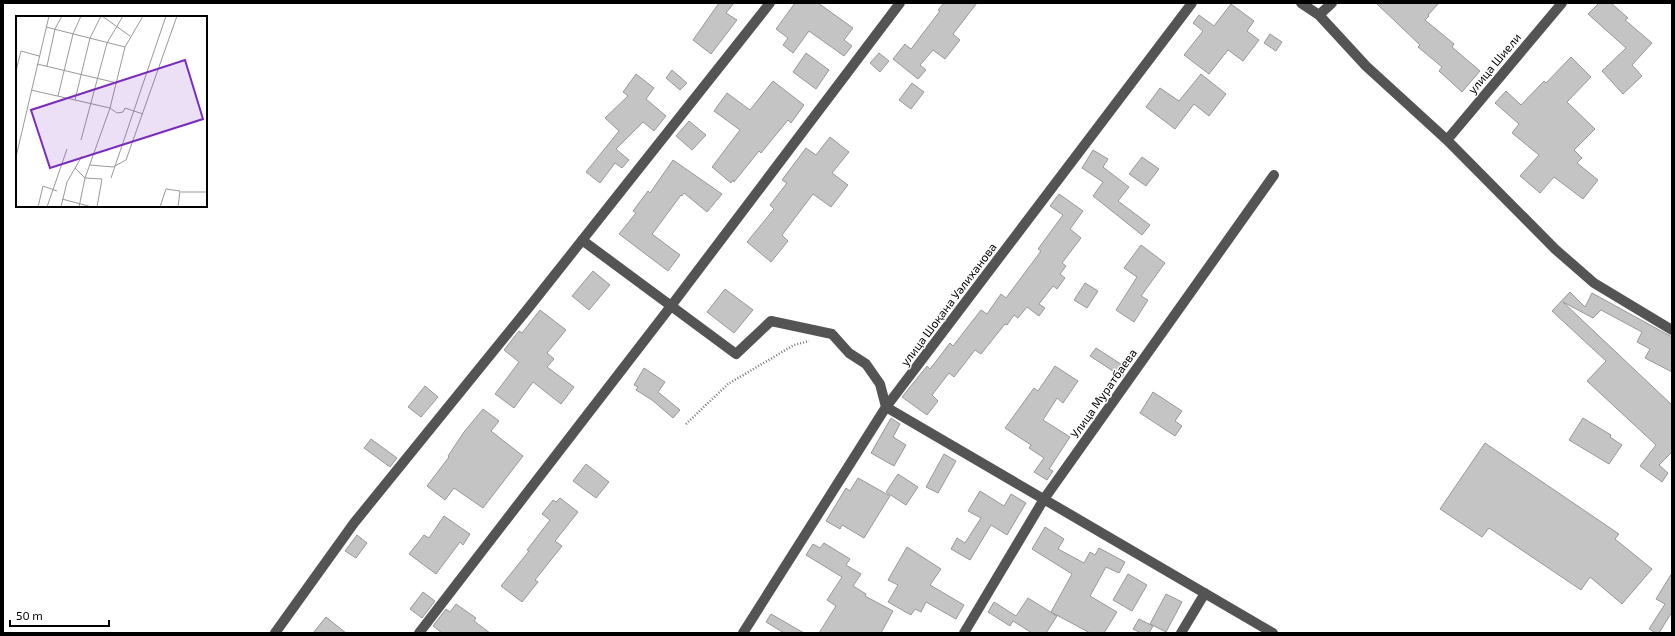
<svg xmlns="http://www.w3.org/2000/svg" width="1675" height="636" viewBox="0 0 1675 636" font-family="'Exo 2',sans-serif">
	<rect width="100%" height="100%" fill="#fff"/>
	<path fill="#c4c4c4" stroke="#989898" d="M719 3H734L726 13 737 20 711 54 693 40Z
		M795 3H818L853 28 844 40 852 46 844 56 809 31 793 53 783 45 788 38 776 29Z
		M944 3H977L953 34 960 40 945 59 933 50 920 65 926 70 918 79 893 59 905 44 911 49 940 11 938 10Z
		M1376 3H1439L1428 15 1429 16 1425 20 1454 44 1452 47 1480 71 1462 92 1439 71 1442 67 1418 47 1420 45Z
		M1599 3H1611L1628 18 1625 20 1652 43 1632 65 1642 76 1623 94 1602 71 1626 48 1588 14Z
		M1231 4 1254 21 1247 31 1259 40 1243 61 1228 50 1209 74 1184 55 1203 31 1193 23 1199 15 1214 26Z
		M1270 34 1282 42 1276 51 1264 43Z
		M806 53 829 70 816 89 793 72Z
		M879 53 889 61 880 72 870 63Z
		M1571 57 1591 77 1567 102 1595 129 1574 150 1582 158 1577 163 1598 180 1583 199 1554 177 1540 193 1520 176 1539 155 1512 133 1519 124 1495 103 1506 91 1521 105 1544 81 1546 83Z
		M672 70 687 83 680 90 666 78Z
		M636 74 654 88 646 99 666 116 654 131 643 122 616 149 629 160 622 168 615 163 600 183 586 172 619 131 605 118 628 96 623 92Z
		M1201 74 1226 94 1209 116 1194 104 1175 129 1146 107 1160 88 1179 101Z
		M773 81 804 105 791 123 788 120 761 153 759 151 734 182 733 180 731 183 712 167 740 130 714 111 727 93 750 110Z
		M912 83 924 92 911 109 899 100Z
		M689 121 706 135 692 150 676 136Z
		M830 137 849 152 832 173 848 185 831 207 813 194 782 235 788 241 771 262 747 242 774 209 770 205 787 183 782 180 806 148 816 155Z
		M1093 150 1108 159 1103 167 1129 187 1118 201 1150 225 1142 235 1093 196 1103 182 1082 168Z
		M1142 157 1159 169 1146 186 1129 174Z
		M673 160 722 194 707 212 684 193 682 196 681 195 653 233 652 234 680 255 668 271 619 234 636 213 633 211 648 191 650 193Z
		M1059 194 1083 211 1070 229 1081 238 1062 263 1066 266 1060 274 1065 278 1057 289 1053 286 1039 304 1045 308 1039 316 1027 307 1018 318 1014 315 1007 325 1005 324 981 354 975 350 954 377 949 373 932 395 938 401 927 415 902 397 927 366 930 369 950 343 953 346 981 310 987 314 1001 294 1006 298 1041 251 1038 249 1063 215 1050 206Z
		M1141 245 1165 263 1141 296 1148 300 1134 322 1116 310 1137 277 1124 268Z
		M593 271 610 285 589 310 572 296Z
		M1085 283 1098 291 1087 308 1074 300Z
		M725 289 753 310 734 333 707 312Z
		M1570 292 1585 307 1592 293 1672 337V372L1645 358 1650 349 1637 342 1642 332 1601 310 1593 318 1563 302 1672 405V452L1659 465 1668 473 1662 482 1640 466 1656 445 1587 381 1606 361 1552 311Z
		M540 310 566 330 547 353 554 359 547 367 574 387 561 404 533 382 514 408 495 394 519 362 504 350 519 331 522 333Z
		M1096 348 1127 368 1122 377 1090 356Z
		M1055 366 1078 381 1063 403 1057 398 1043 420 1070 437 1049 469 1053 471 1047 480 1034 472 1044 458 1029 448 1031 445 1005 428 1034 388 1038 391Z
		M644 368 665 382 658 392 680 410 673 418 652 400 636 390 638 387 634 385Z
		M425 386 438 397 421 417 408 407Z
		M1153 392 1182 411 1175 421 1182 426 1175 436 1140 413Z
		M483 409 499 421 491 431 523 456 483 508 454 488 445 500 427 486 449 457 448 456 464 432Z
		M891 418 900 424 893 437 906 445 894 466 871 453Z
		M1583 418 1611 435 1610 437 1622 445 1609 464 1569 440Z
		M371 439 397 458 390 467 364 448Z
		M1485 443 1619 534 1615 539 1652 569 1622 604 1590 577 1581 590 1489 528 1482 537 1440 509Z
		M944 454 956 461 938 493 926 487Z
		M586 464 609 482 596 498 573 481Z
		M898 474 918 487 906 505 886 492Z
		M858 478 890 496 864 538 842 525 840 529 826 521 846 488 850 491Z
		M980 491 1004 506 1011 494 1026 503 1007 535 991 525 970 560 951 549 957 538 965 543 981 518 968 511Z
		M560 498 578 512 555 541 562 546 535 580 538 582 522 602 501 586 529 551 527 550 550 520 542 514 553 500 556 502Z
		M444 516 470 534 463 545 460 542 436 574 409 554 424 535 429 538Z
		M1045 527 1064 539 1058 549 1084 563 1090 552 1095 555 1099 548 1125 562 1119 573 1106 567 1090 596 1117 612 1104 633H1090L1051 612 1072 574 1032 549Z
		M357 535 367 543 356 558 345 551Z
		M824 543 850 559 846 565 861 574 853 586 866 594 865 596 893 611 881 633H819L836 606 827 600 842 577 806 555 813 544 820 548Z
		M907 547 941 569 930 585 964 605 956 619 926 602 921 612 915 609 911 615 888 602 898 585 888 580Z
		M1672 573V612L1659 633H1656L1649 629 1665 604 1656 599Z
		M1128 574 1147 585 1132 611 1113 600Z
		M423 592 435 601 422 618 410 609Z
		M1166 594 1182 602 1166 632 1150 624Z
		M1028 598 1057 616 1046 633H1032L1013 621 1010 626 988 612 994 602 1016 616Z
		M456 604 476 618 474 621 490 633H442L433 626 446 609 450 612Z
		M771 614 804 633H784L766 622Z
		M326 617 346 633H313Z
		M1139 619 1153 626 1149 633H1141L1133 629Z"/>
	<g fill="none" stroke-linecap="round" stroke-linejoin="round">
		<path stroke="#767676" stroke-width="2.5" stroke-dasharray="1 2" stroke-linecap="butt" d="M686 424 728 384 794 345 809 341"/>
		<path stroke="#545454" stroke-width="10" d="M1301 3 1319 15 1366 66 1447 140 1555 249 1594 283 1672 330
			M1319 15 1332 3
			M1447 140 1562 3
			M582 240 736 354 771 321 832 334 849 353 866 364 880 384 886 407 1273 633
			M275 633 354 523 530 306 770 3
			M419 633 671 306 900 3
			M743 633 886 407 1192 3
			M964 633 1044 499 1274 175
			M1181 633 1205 593"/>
	</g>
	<g text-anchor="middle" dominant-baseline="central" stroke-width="3" stroke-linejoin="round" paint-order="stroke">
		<g font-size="12" fill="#000" stroke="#fff">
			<text transform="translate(1494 63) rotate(-50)">улица Шиели</text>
			<text transform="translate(948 304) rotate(-53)">улица Шоқана Уәлиханова</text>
			<text transform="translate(1103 393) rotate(-55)">Улица Муратбаева</text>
		</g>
	</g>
	<g transform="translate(16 16)">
		<rect width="191" height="191" fill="#fff"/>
		<path fill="none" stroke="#999" stroke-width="1" d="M86 0 114 20M30 11 109 31M21 48 101 67M31 50 39 13 46 0M0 55 5 35 23 40M15 74 94 92 101 97 107 96 109 92 127 98M42 80 57 18 65 0M59 84 74 22 85 0M65 124 91 27 107 0M0 141 33 0M74 149 97 151 110 144 161 0M59 152 69 162 86 163 81 191M95 162 150 0M165 176H191M46 183 76 191M22 191 27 170 41 175M31 191 51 133M45 191 51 166 66 140M63 191 69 162 94 92 109 31 127 0M144 191 150 173 164 175 162 191"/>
		<path fill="#7b2cbf" fill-opacity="0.15" stroke="#7b2cbf" stroke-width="2" d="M169 44 187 103 34 152 15 94Z"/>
		<rect width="191" height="191" fill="none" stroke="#000" stroke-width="2"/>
	</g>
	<rect width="1675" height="636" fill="none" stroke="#000000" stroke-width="8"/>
	<path d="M10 620v6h99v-6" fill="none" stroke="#000000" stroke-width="2"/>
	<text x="16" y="620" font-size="12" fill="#000000" stroke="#ffffff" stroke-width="3" paint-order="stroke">50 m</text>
</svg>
